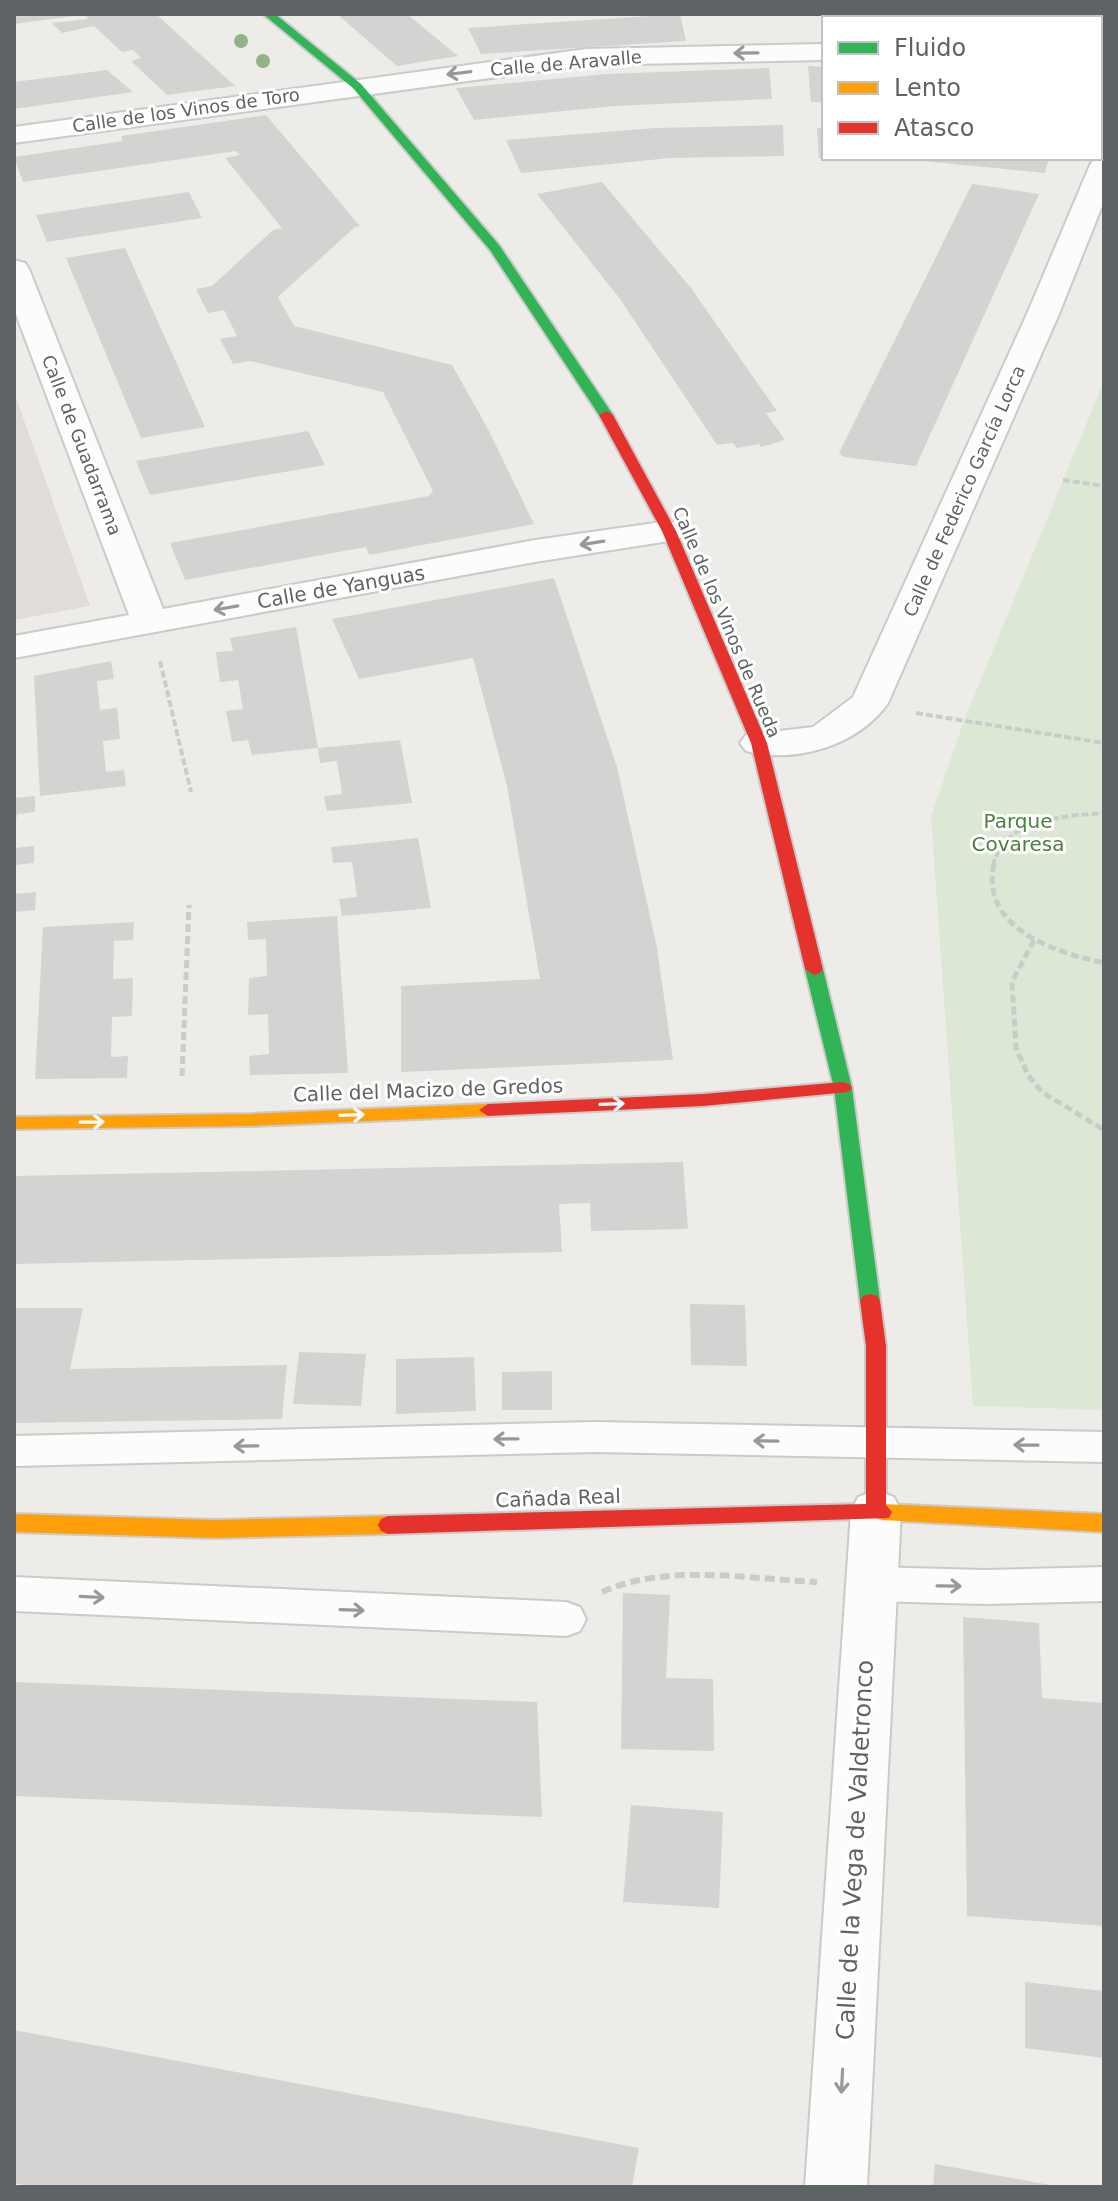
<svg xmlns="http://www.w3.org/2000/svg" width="1118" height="2201" viewBox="0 0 1118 2201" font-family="'DejaVu Sans',sans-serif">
	<rect width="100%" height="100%" fill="#eeece9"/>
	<path fill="#dfdcd9" d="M14 392 90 606 14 620Z"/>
	<path fill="#dce8d5" d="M1104 381V1410L973 1406 931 817 963 723Z"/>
	<path fill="#d5d3d2" d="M14 14H74V16L14 24Z
		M85 14H156L235 86 167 95 131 61 141 58 133 50 122 52 94 26 62 33 52 23 88 19Z
		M337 14H407L458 56 397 66Z
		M680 14 686 41 481 54 468 28Z
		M808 66 824 67V102H811Z
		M769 68 772 99 615 106 474 120 456 88 606 74Z
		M107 70 133 92 14 109V82Z
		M266 115 360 226 355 227 278 297 294 326 452 365 488 429 534 524 369 555 366 547 185 580 170 543 429 496 433 491 383 392 250 361 233 364 220 339 237 336 224 310 208 313 196 289 212 286 273 230 282 228 225 158 240 155 236 151 23 182 14 157 123 141 121 136Z
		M783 125 784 156 670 158 521 173 506 140 655 128Z
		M817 128H824V158H819Z
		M891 158H1049L1045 173Z
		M602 182 691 288 777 411 766 413 785 440 761 447 759 444 737 448 733 443 717 445 620 299 537 194Z
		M972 184 1039 194 916 466 844 457 839 453Z
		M189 192 202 218 47 242 36 215Z
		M125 248 205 427 141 438 66 258Z
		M308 431 325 465 150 495 136 461Z
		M554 578 617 767 657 948 673 1060 401 1072V986L540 979 507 786 473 658 359 679 332 619Z
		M296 627 318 748 252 755 248 740 232 742 226 711 243 709 238 680 220 682 216 652 233 651 230 638Z
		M111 661 114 679 97 681 100 710 117 708 120 739 103 741 106 772 124 770 126 786 40 796 34 676Z
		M400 740 412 803 327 811 324 796 342 794 337 761 320 763 318 748Z
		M35 796V812L17 814 14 832V798Z
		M418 838 431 908 342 916 339 899 357 897 352 862 333 863 331 847Z
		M34 846V863L14 865V848Z
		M36 892 35 910 14 912V894Z
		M337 916 348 1073 250 1075 249 1056 269 1054 268 1014 248 1015 249 978 267 976 266 939 248 940 247 922Z
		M134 922 133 940 114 941 113 979 133 978 132 1016 112 1017 111 1057 128 1056 127 1078 35 1079 43 927Z
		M683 1162 688 1229 591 1231 590 1203 559 1204 562 1252 14 1264V1176Z
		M690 1304 745 1305 747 1366 691 1365Z
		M14 1308H83L70 1369 287 1365 282 1419 14 1423Z
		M299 1352 366 1354 361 1406 293 1404Z
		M474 1357 476 1411 396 1414V1359Z
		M552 1371V1410H502V1372Z
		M623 1593 670 1595 666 1678 713 1679 714 1751 621 1749Z
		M963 1617 1039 1623 1042 1698 1104 1703V1926L967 1916Z
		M14 1682 537 1702 542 1817 14 1796Z
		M631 1805 723 1812 719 1908 623 1902Z
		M1025 1982 1104 1991V2058L1025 2048Z
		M14 2030 639 2148 632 2187H36L14 2183Z
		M935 2164 1050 2185V2187H933Z"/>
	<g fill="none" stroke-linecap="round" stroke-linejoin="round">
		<defs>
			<path id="lane" d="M595 1422 1104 1432V1462L595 1452 14 1466V1436Z
				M871 1567 985 1570 1104 1567V1601L985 1604 871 1601 857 1596 851 1584 857 1572Z
				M14 1577 566 1602 580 1607 586 1619 580 1631 566 1636 14 1611Z"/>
			<path id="street" d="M823 14H849V18L824 20Z
				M824 44V60L586 65 14 143V127L586 49Z
				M1100 64H1104V80H1100Z
				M1104 156V201L1059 314 888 703C858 746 795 764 746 751L740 743 746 735 813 727 853 697 1027 314 1090 165 1094 159Z
				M14 260 25 263 29 269 163 609 535 540 669 521 681 524 686 531 681 538 669 541 535 562 14 658V636L129 615 14 309Z
				M876 1491 894 1497 901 1512 867 2187H805L851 1512 858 1497Z"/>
			<path id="fast" d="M263 14H275L361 84 499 245 613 415 611 418H601L490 250 353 88Z
				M814 963 823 969 852 1088 880 1301 877 1306H863L860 1301 834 1088 805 969Z"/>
			<path id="slow" d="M488 1104 497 1110 488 1116 251 1126 14 1129V1117L251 1114Z
				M882 1504 1104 1514V1532L882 1520 875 1518 872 1512 875 1506Z
				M14 1514 216 1520 388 1516 395 1519 398 1525 395 1531 388 1534 216 1538 14 1532Z"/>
			<path id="jam" d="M606 411 613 415 676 531 767 743 823 969 820 973 814 975 805 969 751 743 662 531 599 415Z
				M843 1082 849 1084 852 1088 849 1092 703 1106 488 1116 479 1110 488 1104 703 1094Z
				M870 1294 877 1296 880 1301 886 1346V1505L892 1512 889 1518 388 1534 381 1531 378 1525 381 1519 388 1516 866 1504V1346L860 1301 863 1296Z"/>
		</defs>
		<use href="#lane" stroke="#cacac9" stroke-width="4"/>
		<use href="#street" stroke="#cacac9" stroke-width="4"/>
		<use href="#fast" stroke="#cacac9" stroke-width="4"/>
		<use href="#slow" stroke="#cacac9" stroke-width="4"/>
		<use href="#jam" stroke="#cacac9" stroke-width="4"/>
		<path stroke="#c9cdca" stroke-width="4" stroke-dasharray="7 3" stroke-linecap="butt" d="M1063 480 1104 486
			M160 661 191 792
			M916 713 1104 743
			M993 866C1003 818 1065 816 1104 813"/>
		<path stroke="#c9cdca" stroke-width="5" stroke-dasharray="8 4" stroke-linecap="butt" d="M994 864C980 929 1055 952 1104 963
			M1034 940 1012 982 1016 1048 1028 1075 1042 1092 1104 1130
			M182 1076 189 905"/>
		<path stroke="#c9cdca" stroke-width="6" stroke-dasharray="10 5" stroke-linecap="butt" d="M602 1592C666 1563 749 1579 817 1582"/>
		<use href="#lane" fill="#fcfcfc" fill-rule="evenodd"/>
		<use href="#street" fill="#fcfcfc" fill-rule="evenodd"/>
		<use href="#fast" fill="#30b455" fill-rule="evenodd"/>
		<use href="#slow" fill="#ff9f0a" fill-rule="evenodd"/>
		<use href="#jam" fill="#e5322d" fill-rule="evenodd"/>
	</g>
	<g fill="#93b289">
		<circle cx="241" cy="41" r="7"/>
		<circle cx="263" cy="61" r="7"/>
	</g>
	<defs><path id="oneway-shaft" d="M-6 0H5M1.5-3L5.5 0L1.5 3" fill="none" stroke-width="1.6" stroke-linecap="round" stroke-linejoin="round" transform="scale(2)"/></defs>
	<g stroke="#95999a">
		<use href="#oneway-shaft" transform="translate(746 53) rotate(179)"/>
		<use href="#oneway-shaft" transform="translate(459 73) rotate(173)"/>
		<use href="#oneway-shaft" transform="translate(592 543) rotate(171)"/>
		<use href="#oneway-shaft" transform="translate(226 608) rotate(170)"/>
		<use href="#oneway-shaft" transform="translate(506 1439) rotate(179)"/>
		<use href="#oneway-shaft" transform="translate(766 1441) rotate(-179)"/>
		<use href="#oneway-shaft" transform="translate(1026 1445) rotate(-179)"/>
		<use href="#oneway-shaft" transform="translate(246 1446) rotate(179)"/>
		<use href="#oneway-shaft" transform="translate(949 1586) rotate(1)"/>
		<use href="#oneway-shaft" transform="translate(92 1597) rotate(3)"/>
		<use href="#oneway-shaft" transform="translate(352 1610) rotate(2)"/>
		<use href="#oneway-shaft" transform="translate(842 2081) rotate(93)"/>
	</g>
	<g stroke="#fff">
		<use href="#oneway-shaft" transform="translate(612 1104) rotate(-2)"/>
		<use href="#oneway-shaft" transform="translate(352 1115) rotate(-2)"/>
		<use href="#oneway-shaft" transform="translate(92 1122) rotate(-1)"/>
	</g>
	<g text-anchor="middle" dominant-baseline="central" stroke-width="6" stroke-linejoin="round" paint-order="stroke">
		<g font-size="18" fill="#5e6466" stroke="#fff">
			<text transform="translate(566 63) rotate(-5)">Calle de Aravalle</text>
			<text transform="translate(186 110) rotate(-8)">Calle de los Vinos de Toro</text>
			<text transform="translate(82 445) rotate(69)">Calle de Guadarrama</text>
			<text transform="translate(964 491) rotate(-66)">Calle de Federico García Lorca</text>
			<text transform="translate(727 622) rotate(67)">Calle de los Vinos de Rueda</text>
		</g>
		<g font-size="20" fill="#5e6466" stroke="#fff">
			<text transform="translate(341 587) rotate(-10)">Calle de Yanguas</text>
			<text transform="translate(428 1090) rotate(-2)">Calle del Macizo de Gredos</text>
			<text transform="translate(558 1498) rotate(-2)">Cañada Real</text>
		</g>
		<g font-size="20" fill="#48823a" stroke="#fff">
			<text x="1018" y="821">Parque<tspan x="1018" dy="23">Covaresa</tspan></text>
		</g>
		<g font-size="24" fill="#5e6466" stroke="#fff">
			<text transform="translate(855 1850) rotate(-87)">Calle de la Vega de Valdetronco</text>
		</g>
	</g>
	<rect width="1118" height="2201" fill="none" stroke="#5e6466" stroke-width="32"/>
	<rect x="822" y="16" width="280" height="144" fill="#ffffff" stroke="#bfc1c2" stroke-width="2"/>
	<rect x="838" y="42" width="40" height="12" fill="#30b455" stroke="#bfc1c2" stroke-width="2"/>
	<text x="894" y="56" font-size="24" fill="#5e6466">Fluido</text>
	<rect x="838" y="82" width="40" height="12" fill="#ff9f0a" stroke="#bfc1c2" stroke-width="2"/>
	<text x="894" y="96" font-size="24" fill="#5e6466">Lento</text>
	<rect x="838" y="122" width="40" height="12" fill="#e5322d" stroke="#bfc1c2" stroke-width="2"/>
	<text x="894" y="136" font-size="24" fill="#5e6466">Atasco</text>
</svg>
